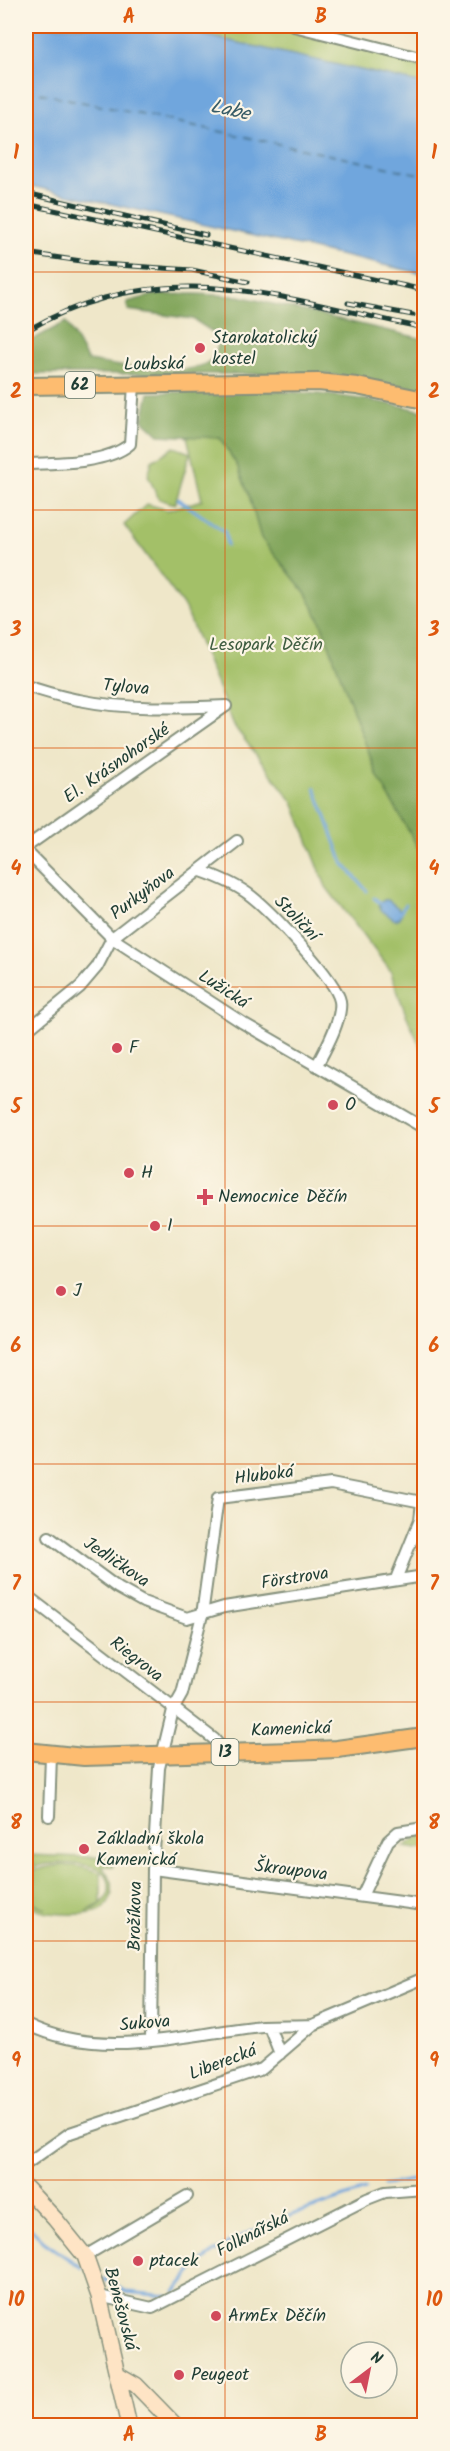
<svg xmlns="http://www.w3.org/2000/svg" width="450" height="2451" viewBox="0 0 450 2451" font-family="Kalam,sans-serif">
	<rect width="100%" height="100%" fill="#fcf5e5"/>
	<filter id="ink" filterUnits="userSpaceOnUse"><feTurbulence type="fractalNoise" baseFrequency=".0167" numOctaves="2"/><feDisplacementMap in="SourceGraphic" scale="12" xChannelSelector="R" yChannelSelector="G"/><feConvolveMatrix kernelMatrix="1 2 1 2 8 2 1 2 1" color-interpolation-filters="sRGB"/></filter>
	<filter id="wash" filterUnits="userSpaceOnUse"><feTurbulence type="fractalNoise" baseFrequency=".008" numOctaves="4" result="noise"/><feDisplacementMap in="SourceGraphic" scale="24" xChannelSelector="R" yChannelSelector="G"/><feGaussianBlur stdDeviation="1.35" result="paint"/><feColorMatrix in="noise" values="0 0 0 0 0 0 0 0 0 0 0 0 0 0 0 0 0 1.4 0 .05"/><feComposite in="paint" operator="in"/></filter>
	<g filter="url(#wash)">
		<rect width="100%" height="100%" fill="#efe7c9"/>
		<path fill="#a3c067" stroke="#617e4e" stroke-width="1.5" d="M162 26H271L366 49 424 68V84Z
			M187 436 220 438 237 465 249 495 261 538 305 592 320 620 377 775 424 858V1055L405 1012 390 970 326 887 293 802 234 726 185 608 124 525 147 504 168 510 202 500Z
			M174 447 190 453 175 504 159 499 148 476 152 461Z
			M424 1835V1850L404 1847 419 1836Z
			M26 1855 113 1858V1866H102L112 1882C115 1915 90 1915 65 1914 50 1913 36 1914 26 1901V1891L31 1902 46 1909 33 1902 34 1871C56 1863 80 1864 101 1873V1904L86 1911C106 1908 119 1884 100 1870 91 1863 46 1861 36 1867 30 1870 28 1876 26 1882V1872L34 1863H26Z"/>
		<path fill="#82a65c" stroke="#507248" stroke-width="1.5" d="M194 294 239 296 424 339V390L327 374H26V343L66 322 88 361C117 365 192 381 213 358 218 352 218 343 219 336L193 319 128 310 127 302 154 295Z
			M244 390C306 391 364 397 424 411V858L377 775 320 620 305 592 261 538 249 495 237 465 220 438 159 435 143 420 149 393Z"/>
		<path fill="#70a6dd" stroke="#487288" stroke-width="1.5" d="M26 26H162L424 84V274L26 185Z
			M384 900H388L402 911 400 918 395 920 381 910 379 905Z"/>
		<g fill="none" stroke-linecap="round" stroke-linejoin="round">
			<path stroke="#70a6dd" stroke-width="3" d="M178 499 225 532 227 545
				M315 788 343 863 367 891
				M374 898 383 905
				M416 903 424 902
				M400 913 405 904
				M384 2185 424 2178
				M26 2224 44 2242 82 2268
				M104 2279 127 2292 167 2296
				M175 2292C184 2282 192 2269 203 2261 249 2224 310 2210 365 2190"/>
			<path stroke="#375c67" stroke-width="1.5" stroke-dasharray="8 6" stroke-linecap="butt" d="M26 90 424 175"/>
		</g>
	</g>
	<g filter="url(#ink)">
		<g fill="none" stroke-linecap="round" stroke-linejoin="round">
			<defs>
				<path id="street" d="M294 26 424 59
					M26 464C55 463 107 464 130 444L134 385
					M26 686C43 691 61 697 79 700 127 710 178 708 226 706
					M26 847 226 706
					M26 851 112 938 243 1023 424 1128
					M201 871C218 877 236 884 251 896 270 911 336 979 340 1001 343 1018 325 1050 317 1065
					M26 1031 80 987 97 967 112 938 237 841
					M49 1537 118 1588 143 1602 187 1618 224 1607 424 1576
					M26 1595 214 1739 225 1752
					M49 1816 51 1755
					M153 1869 424 1905
					M362 1896 388 1841 398 1832 424 1828
					M26 2024C100 2061 184 2034 262 2026 279 2025 296 2026 313 2025
					M269 2026 280 2054
					M151 2041 153 1869 159 1768 173 1710 182 1694 202 1615 218 1498 331 1484 422 1502 420 1520 396 1579
					M26 2164 70 2133 262 2069 313 2025 424 1978
					M85 2256 187 2196
					M99 2296 152 2308 367 2199 385 2192 424 2189"/>
				<path id="secondary" d="M26 2188 55 2219 85 2256 99 2296 129 2426
					M117 2374 136 2385 176 2426"/>
				<path id="primary" d="M26 386 318 382 357 386 424 400
					M26 1751 84 1757 293 1751 337 1749 424 1737"/>
			</defs>
			<use href="#street" stroke="#87927e" stroke-width="14"/>
			<use href="#secondary" stroke="#87927e" stroke-width="18"/>
			<use href="#primary" stroke="#87927e" stroke-width="20"/>
			<use href="#street" stroke="#fff" stroke-width="10"/>
			<use href="#secondary" stroke="#fee4c5" stroke-width="15"/>
			<use href="#primary" stroke="#fdbc6f" stroke-width="16"/>
			<defs>
				<path id="rail" d="M26 193 206 235
					M26 204 424 290
					M26 253 102 264 192 270 248 282
					M348 303 413 315
					M26 331C164 251 281 299 424 328"/>
			</defs>
			<use href="#rail" stroke="#1f3d34" stroke-width="5"/>
			<use href="#rail" stroke="#fcf5e5" stroke-width="3" stroke-dasharray="9" stroke-linecap="butt"/>
		</g>
	</g>
	<path fill="none" stroke="#de580e" stroke-width="1.5" stroke-opacity="0.55" d="M225 26V2426M26 272H424M26 510H424M26 748H424M26 987H424M26 1226H424M26 1464H424M26 1702H424M26 1941H424M26 2180H424"/>
	<g fill="#d1495b" stroke="#fcf5e5" stroke-width="2">
		<circle cx="200" cy="348" r="6"/>
		<circle cx="117" cy="1048" r="6"/>
		<circle cx="333" cy="1105" r="6"/>
		<circle cx="129" cy="1173" r="6"/>
		<path d="M202 1188h6v6h6v6h-6v6h-6v-6h-6v-6h6z"/>
		<circle cx="155" cy="1226" r="6"/>
		<circle cx="61" cy="1291" r="6"/>
		<circle cx="84" cy="1849" r="6"/>
		<circle cx="138" cy="2261" r="6"/>
		<circle cx="216" cy="2316" r="6"/>
		<circle cx="179" cy="2375" r="6"/>
	</g>
	<g text-anchor="middle" dominant-baseline="central" stroke-width="4.5" stroke-linejoin="round" paint-order="stroke">
		<g fill="#fcf5e5" stroke="#617469" stroke-width="1.5">
			<rect x="65" y="372" width="30" height="26" rx="4.5"/>
			<rect x="211.5" y="1739" width="27" height="26" rx="4.5"/>
		</g>
		<g font-size="16" font-weight="bold" fill="#1f3d34">
			<text x="80" y="385">62</text>
			<text x="225" y="1752">13</text>
		</g>
		<g font-size="18" fill="#1f3d34" stroke="#fcf5e5" text-anchor="start">
			<text x="212" y="338">Starokatolický<tspan x="212" dy="21">kostel</tspan></text>
			<text x="129" y="1048">F</text>
			<text x="345" y="1105">O</text>
			<text x="141" y="1173">H</text>
			<text x="218" y="1197">Nemocnice Děčín</text>
			<text x="167" y="1226">I</text>
			<text x="73" y="1291">J</text>
			<text x="96" y="1839">Základní škola<tspan x="96" dy="21">Kamenická</tspan></text>
			<text x="150" y="2261">ptacek</text>
			<text x="228" y="2316">ArmEx Děčín</text>
			<text x="191" y="2375">Peugeot</text>
		</g>
		<g font-size="18" fill="#1f3d34" stroke="#fcf5e5">
			<text transform="translate(154 365) rotate(-1)">Loubská</text>
			<text transform="translate(126 688) rotate(5)">Tylova</text>
			<text transform="translate(117 764) rotate(-35)">El. Krásnohorské</text>
			<text transform="translate(143 894) rotate(-37)">Purkyňova</text>
			<text transform="translate(296 919) rotate(46)">Stoliční</text>
			<text transform="translate(223 990) rotate(33)">Lužická</text>
			<text transform="translate(264 1476) rotate(-7)">Hluboká</text>
			<text transform="translate(116 1563) rotate(34)">Jedličkova</text>
			<text transform="translate(295 1579) rotate(-9)">Förstrova</text>
			<text transform="translate(136 1660) rotate(38)">Riegrova</text>
			<text transform="translate(291 1730) rotate(-2)">Kamenická</text>
			<text transform="translate(291 1871) rotate(7)">Škroupova</text>
			<text transform="translate(136 1916) rotate(-89)">Brožíkova</text>
			<text transform="translate(145 2024) rotate(-5)">Sukova</text>
			<text transform="translate(223 2063) rotate(-21)">Liberecká</text>
			<text transform="translate(253 2235) rotate(-27)">Folknářská</text>
			<text transform="translate(120 2309) rotate(75)">Benešovská</text>
		</g>
		<g font-size="18" fill="#405e41" stroke="#fcf5e5">
			<text x="266" y="645">Lesopark Děčín</text>
		</g>
		<g font-size="20" font-style="italic" fill="#375c67" stroke="#fcf5e5">
			<text transform="translate(230 111) rotate(12)">Labe</text>
		</g>
	</g>
	<rect width="450" height="2451" fill="none" stroke="#fcf5e5" stroke-width="66"/>
	<g transform="translate(369 2370) rotate(32)"><circle r="28" fill="#fcf5e5" stroke="#a4ab9e" stroke-width="1.5"/>
	<path d="M0-4.5L10 22L0 15L-10 22Z" fill="#d1495b"/>
	<text y="-9" font-size="16" font-weight="bold" text-anchor="middle" fill="#1f3d34">N</text>
	</g>
	<rect x="33" y="33" width="384" height="2385" fill="none" stroke="#de580e" stroke-width="2"/>
	<g font-size="20" text-anchor="middle" font-weight="bold" fill="#de580e">
		<text x="129" y="23">A</text>
		<text x="321" y="23">B</text>
		<text x="16" y="159">1</text>
		<text x="434" y="159">1</text>
		<text x="16" y="398">2</text>
		<text x="434" y="398">2</text>
		<text x="16" y="636">3</text>
		<text x="434" y="636">3</text>
		<text x="16" y="875">4</text>
		<text x="434" y="875">4</text>
		<text x="16" y="1113">5</text>
		<text x="434" y="1113">5</text>
		<text x="16" y="1352">6</text>
		<text x="434" y="1352">6</text>
		<text x="16" y="1590">7</text>
		<text x="434" y="1590">7</text>
		<text x="16" y="1829">8</text>
		<text x="434" y="1829">8</text>
		<text x="16" y="2067">9</text>
		<text x="434" y="2067">9</text>
		<text x="16" y="2306">10</text>
		<text x="434" y="2306">10</text>
		<text x="129" y="2441">A</text>
		<text x="321" y="2441">B</text>
	</g>
</svg>
